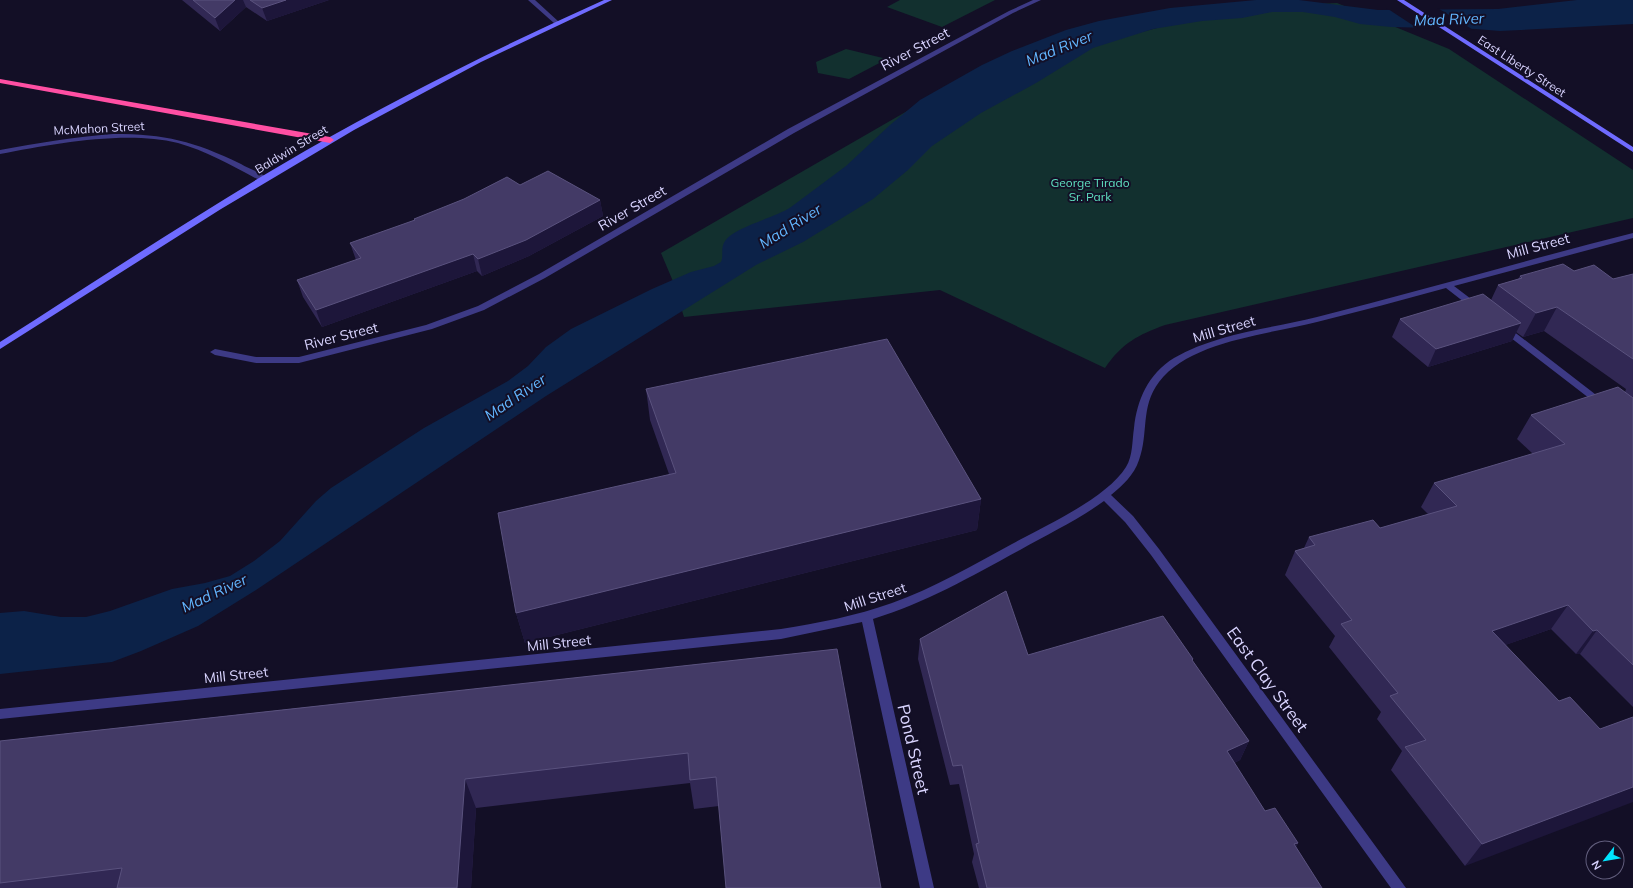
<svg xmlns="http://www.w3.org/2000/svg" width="1633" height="888" viewBox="0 0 1633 888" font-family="Mulish,sans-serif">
	<rect width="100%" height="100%" fill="#130f26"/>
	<path fill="#12302f" d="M900 0H995L942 27 887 7Z
		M1337 3 1449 49 1633 170V218L1165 325C1138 335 1122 343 1105 368L940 290 684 317 672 279 661 253 961 80 1232 8Z
		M846 49 887 59 849 79 818 73 816 62Z"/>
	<path fill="#0c2248" d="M1256 0H1299L1378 10 1498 9 1577 0H1633V24L1500 31 1476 29 1391 27 1360 24 1335 17 1303 12H1272L1242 18 1202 21 1153 29 1093 48 1036 83 981 113 932 146 908 170 873 199 803 242 756 265 546 396 256 590 198 626 141 651 112 662 0 674V613L24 611 61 617H86L110 611 172 589 205 583 230 576 254 561 280 541 316 501 331 488 424 428 508 381 528 366 546 347 571 329 652 289 691 272 714 266 721 262C724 256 720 248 725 241 734 227 775 218 791 207L846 166 890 125 920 100 982 65 1012 51 1066 30 1099 21 1170 8Z"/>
	<path fill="#130f26" d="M1385 7H1436L1475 31 1417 28Z"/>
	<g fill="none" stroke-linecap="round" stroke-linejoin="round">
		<path fill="#3d3a85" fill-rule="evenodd" d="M528 0H535L559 22V24H555Z
			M1033 0H1041L1013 13 794 133 545 278 484 310 432 329 299 363H256L215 355 210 352 215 349 256 357H299L426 325 478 306 539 274 788 129 1009 11Z
			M113 134C166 134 193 141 241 164 249 169 261 172 268 179L264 181H261C234 167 207 151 178 143 125 130 53 144 0 154V150C37 143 75 137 113 134Z
			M1633 233V238L1454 286 1479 305 1480 307 1479 309H1473L1446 288C1403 300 1360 311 1317 322 1270 334 1189 341 1159 382 1140 407 1149 433 1139 460 1134 475 1123 485 1111 495L1133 516 1159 549 1406 888H1391L1151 555 1125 522 1104 501C1078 520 1048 534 1020 550 972 576 926 603 873 619L934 888H920L862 622 781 639 0 719V709L781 629C818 623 856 616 892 603 934 588 973 565 1012 544 1045 526 1107 498 1126 467 1133 456 1132 441 1134 428 1137 400 1148 374 1174 358 1217 333 1269 329 1317 317 1422 290 1527 260 1633 233Z
			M1505 326 1508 327 1604 401 1606 403 1604 405H1598L1502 331 1500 329Z"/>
		<path fill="#6f6bff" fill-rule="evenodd" d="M604 0H612L481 62 354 130 221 209 0 349V342C101 278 201 211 305 151 402 95 502 46 604 0Z
			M1397 0H1404L1633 147V152Z"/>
		<path fill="#ff4fa3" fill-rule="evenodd" d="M0 79 330 137 334 140 330 143 0 83Z"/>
	</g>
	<path fill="#312854" d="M182 0H329L267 21 246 7 220 31Z
		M520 185 600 200 603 216 529 256 482 276 477 271 322 327 303 297 297 280 356 260 350 243 414 221V219Z
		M1574 271 1613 279 1633 274V707L1580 654H1576L1551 629 1505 645 1559 701 1600 729 1465 866 1391 770 1402 751 1377 719 1381 712 1329 647 1335 636 1285 575 1295 551 1304 548 1309 537 1380 528 1429 515 1421 507 1434 483 1533 454 1517 439 1531 415 1625 392 1626 389 1544 331 1523 337 1516 332 1512 341 1428 367 1392 337 1400 319 1491 300 1498 285 1518 279 1520 276Z
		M646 389 981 499 977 530 525 643 516 613 669 474 650 420Z
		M920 639 1028 655 1193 659 1192 661 1249 741 1240 760 1234 763 1265 811 1298 843 1296 847 1322 888H979L972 862 974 854 959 784 950 785 918 659Z
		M837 649 719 806 694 809 690 783 476 808 471 888H0V741Z"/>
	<path fill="#1d163a" d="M235 0H243L246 7 220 31 215 18Z
		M286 0H329L267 21 262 8Z
		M600 200 603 216 529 256 482 276 478 259Z
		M473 254 477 271 322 327 316 310Z
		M1557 307 1544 331 1523 337 1536 313Z
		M1521 323 1512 341 1428 367 1436 349Z
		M981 499 977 530 525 643 516 613Z
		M1568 605 1551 629 1477 655 1492 631Z
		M1597 630 1580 654H1576L1593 631Z
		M1249 741 1240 760 1219 770 1227 751Z
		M465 779 476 808 471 888H457Z
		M1633 787V802L1465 866 1482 844Z
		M1298 843 1288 861 1294 844Z"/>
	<path fill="#433a66" stroke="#5a527e" d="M193 0H235L215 18Z
		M250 0H286L262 8Z
		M548 171 600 200 526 240 478 259 473 254 316 310 297 280 361 258 350 243 415 220 414 219 464 199 507 177 520 185Z
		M1563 264 1574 271 1594 265 1613 279 1633 274V359L1557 307 1536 313 1498 285 1522 278 1520 276Z
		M1483 294 1521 323 1436 349 1400 319Z
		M887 339 981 499 516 613 498 513 676 473 646 389Z
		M1618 387 1633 398V665L1597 630 1593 631 1568 605 1492 631 1559 701 1570 697 1600 729 1633 717V787L1482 844 1405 747 1426 740 1390 696 1398 693 1341 624 1352 620 1295 551 1315 545 1309 537 1373 520 1380 528 1457 506 1434 483 1565 444 1531 415Z
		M1006 591 1028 655 1163 616 1193 659 1192 660 1249 741 1227 751 1265 811 1275 808 1298 843 1294 844 1322 888H987L976 844 979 843 962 765 953 766 920 639Z
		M837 649 881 888H726L716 777 690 780 688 753 465 779 457 888H117L122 868 0 883V741Z"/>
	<g text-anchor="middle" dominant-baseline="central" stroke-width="4" stroke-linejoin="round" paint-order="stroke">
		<g font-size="12" fill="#d9d4ff" stroke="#130f26">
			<text transform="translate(1522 66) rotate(33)">East Liberty Street</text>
			<text transform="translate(99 128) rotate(-3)">McMahon Street</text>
			<text transform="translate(291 149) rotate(-31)">Baldwin Street</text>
		</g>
		<g font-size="12" fill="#5fe0c0" stroke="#130f26">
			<text x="1090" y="182">George Tirado<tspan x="1090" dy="14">Sr. Park</tspan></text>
		</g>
		<g font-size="14" fill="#d9d4ff" stroke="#130f26">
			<text transform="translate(915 49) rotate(-28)">River Street</text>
			<text transform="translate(632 208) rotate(-30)">River Street</text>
			<text transform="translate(1538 246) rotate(-15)">Mill Street</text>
			<text transform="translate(1224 329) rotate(-16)">Mill Street</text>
			<text transform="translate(341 336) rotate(-14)">River Street</text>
			<text transform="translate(875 597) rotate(-18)">Mill Street</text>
			<text transform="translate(559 643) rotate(-6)">Mill Street</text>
			<text transform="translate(236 675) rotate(-6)">Mill Street</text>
		</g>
		<g font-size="15" font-style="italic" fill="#62b6ff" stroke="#130f26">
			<text transform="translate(1449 19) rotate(-2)">Mad River</text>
			<text transform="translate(1059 48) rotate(-22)">Mad River</text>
			<text transform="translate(790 226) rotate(-32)">Mad River</text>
			<text transform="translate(515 397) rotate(-34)">Mad River</text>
			<text transform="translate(214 593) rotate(-25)">Mad River</text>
		</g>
		<g font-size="17" fill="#d9d4ff" stroke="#130f26">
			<text transform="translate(1268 679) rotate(54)">East Clay Street</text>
			<text transform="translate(914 749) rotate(77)">Pond Street</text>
		</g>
	</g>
	<g transform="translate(1605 860) rotate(239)"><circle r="19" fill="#130f26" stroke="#625e7d"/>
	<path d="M0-3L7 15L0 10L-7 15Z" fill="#00e5ff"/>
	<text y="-6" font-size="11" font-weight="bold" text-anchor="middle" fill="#d9d4ff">N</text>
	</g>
</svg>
